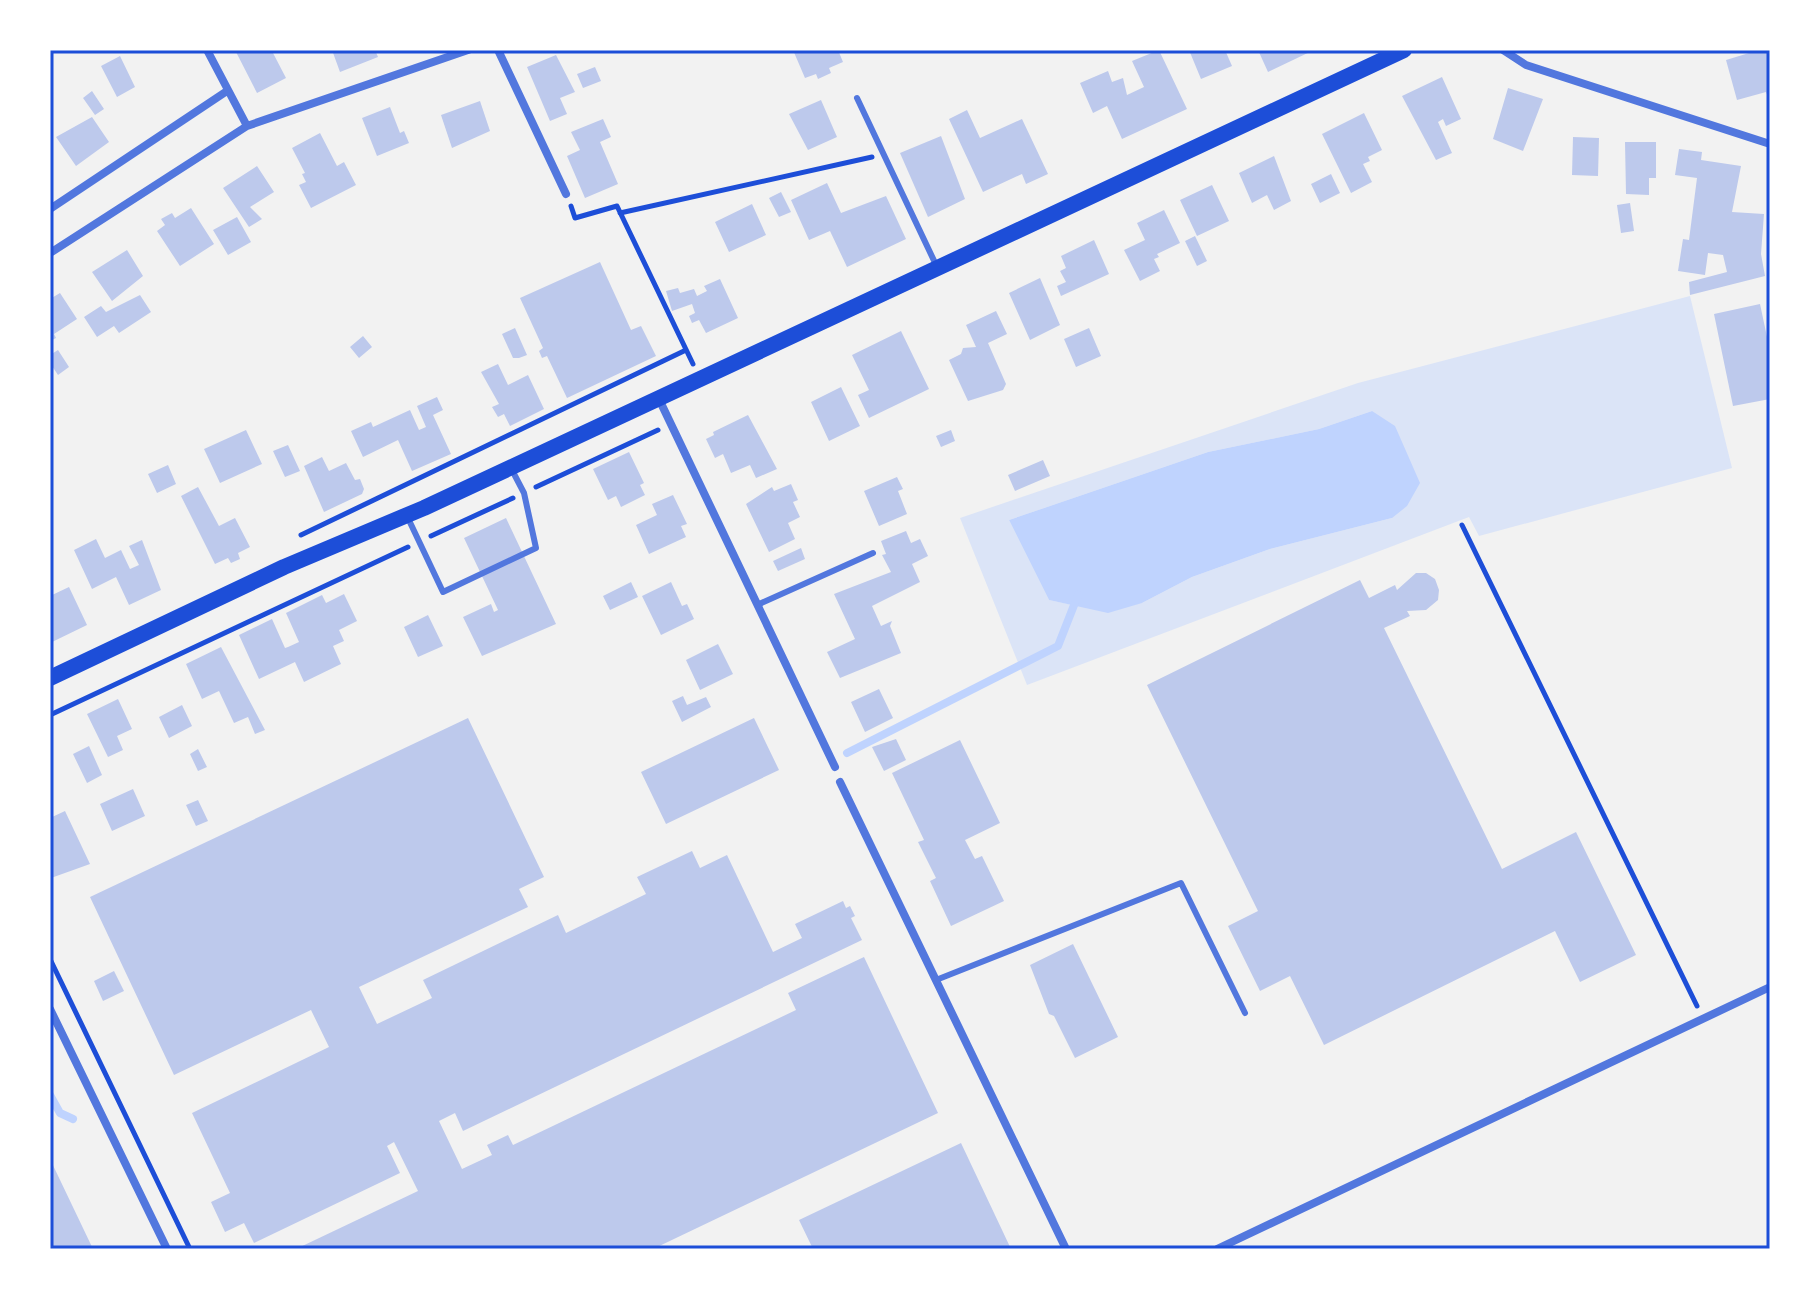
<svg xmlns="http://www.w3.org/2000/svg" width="1820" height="1299" viewBox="0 0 1820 1299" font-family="'Crimson Pro',serif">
	<rect width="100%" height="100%" fill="#f2f2f2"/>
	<path fill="#dbe4f7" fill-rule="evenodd" d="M1690 296 1732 468 1479 536 1469 517 1027 685 960 518 1358 383ZM1372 411 1392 518 1270 549 1192 577 1142 603 1073 605 1049 600 1009 520 1208 452 1319 429Z"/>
	<path fill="#bfd3fe" d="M1372 411 1395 426 1420 483 1407 506 1392 518 1270 549 1192 577 1142 603 1108 613 1049 600 1009 520 1208 452 1319 429Z"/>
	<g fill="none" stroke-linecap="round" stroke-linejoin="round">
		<path stroke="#bfd3fe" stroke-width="8" d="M847 753 1058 646 1078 595
			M50 1095 60 1113 73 1119"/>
	</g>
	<path fill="#bdc9ec" d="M235 50H279L273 53 286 78 257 93Z
		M332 50H375L378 57 340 72Z
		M793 50H838L843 62 829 68 831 73 818 79 816 74 805 78Z
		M1159 50 1187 109 1122 139 1107 106 1093 113 1080 83 1108 71 1112 82 1123 78 1127 95 1144 87 1132 61Z
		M1189 50H1225L1232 66 1201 79Z
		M1258 50H1314L1268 72Z
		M1759 50H1767L1770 59V102L1766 92 1737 100 1726 60Z
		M556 55 575 92 560 98 567 114 550 121 527 67Z
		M120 56 135 87 117 97 101 66Z
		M595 67 601 81 583 88 577 74Z
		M1442 77 1461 119 1446 126 1443 119 1438 122 1452 153 1436 160 1402 96Z
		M1508 88 1543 99 1523 151 1493 139Z
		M92 91 104 109 95 115 83 98Z
		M821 100 837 137 808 150 789 114Z
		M480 101 490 131 452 148 441 115Z
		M390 107 400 133 404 131 409 143 377 156 362 118Z
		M967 110 980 138 1022 119 1048 174 1026 184 1022 174 983 192 949 119Z
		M1364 113 1382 150 1368 157 1370 161 1363 164 1372 182 1351 193 1322 134Z
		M92 117 109 142 76 166 56 137Z
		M603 119 611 137 600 142 618 184 585 198 567 156 580 150 571 132Z
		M320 133 337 166 344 162 356 185 311 208 299 185 306 182 302 174 305 173 292 148Z
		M941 136 965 199 928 217 900 153Z
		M1573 137 1599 138 1598 176 1572 175Z
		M1625 142H1656V178H1649V195L1626 194Z
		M1679 149 1702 152 1701 160 1741 166 1732 212 1764 214 1761 254 1765 276 1690 295 1689 282 1727 272 1723 255 1708 253 1705 275 1678 271 1683 239 1689 240 1697 178 1675 175Z
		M1274 156 1291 201 1274 210 1267 195 1252 203 1239 173Z
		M257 166 274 192 250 207 262 219 249 227 223 188Z
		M1331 174 1340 193 1320 203 1311 184Z
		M827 183 841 213 886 196 906 239 847 267 830 231 809 240 791 200Z
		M1212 185 1229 221 1197 236 1180 200Z
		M781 192 791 212 779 217 769 198Z
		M1630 203 1634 231 1621 233 1617 205Z
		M752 204 766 235 729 252 715 222Z
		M191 208 214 244 180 266 157 231 165 225 161 219 172 213 175 218Z
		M1164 210 1180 243 1157 254 1159 257 1154 259 1160 271 1140 281 1124 250 1145 240 1137 223Z
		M237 217 251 242 228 255 213 230Z
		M1195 236 1207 261 1197 266 1185 241Z
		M1094 240 1109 274 1061 296 1057 286 1066 282 1060 271 1066 268 1061 256Z
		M127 250 143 276 112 301 92 272Z
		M600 262 631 330 641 326 656 356 567 398 547 356 542 358 539 351 543 348 520 298Z
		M1040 278 1060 325 1030 340 1009 293Z
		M720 279 738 318 706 333 699 320 692 323 689 316 695 313 692 304 672 311 666 291 678 288 680 293 694 289 697 296 707 291 704 286Z
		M60 293 77 319 54 334 56 338 50 341V299Z
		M140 295 151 312 119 333 114 326 97 337 84 317 101 306 106 312Z
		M1760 304 1770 351V399L1733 406 1714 314Z
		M996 311 1007 334 988 343 1006 384 1003 390 968 401 949 360 961 354 963 348 976 347 966 325Z
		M515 328 527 355 519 358H513L502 334Z
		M1089 328 1101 356 1076 367 1064 339Z
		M901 331 929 389 869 418 858 395 869 390 852 355Z
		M363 336 372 347 359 358 350 347Z
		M58 350 69 367 58 375 50 363V355Z
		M498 364 508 385 528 375 544 409 510 426 504 414 498 417 492 407 499 404 481 372Z
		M841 387 860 426 829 441 811 402Z
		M437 397 443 410 433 415 451 454 412 471 398 440 363 457 351 431 371 422 373 427 410 410 419 430 426 427 417 406Z
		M748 415 777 469 756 478 750 465 731 473 723 454 715 458 706 439 714 435 713 432Z
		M246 430 262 464 220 483 204 449Z
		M951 430 955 441 941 447 936 436Z
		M288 445 300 471 285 477 273 451Z
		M629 452 644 483 640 485 645 495 621 507 616 496 608 500 593 469Z
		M322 457 329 471 346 463 355 480 360 479 364 489 362 494 324 512 304 466Z
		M1043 460 1050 476 1015 491 1008 475Z
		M168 465 176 484 157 493 148 474Z
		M897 477 903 489 898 491 907 514 879 526 864 491Z
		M791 484 798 500 793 502 800 517 788 523 795 539 769 552 746 504 772 487 774 491Z
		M198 487 219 526 235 518 250 547 238 553 240 559 231 563 228 558 215 564 181 496Z
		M673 495 687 524 681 526 686 537 649 554 636 525 657 515 652 504Z
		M506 518 556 624 482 656 463 617 491 604 494 612 498 610 464 538Z
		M906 531 911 543 920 539 928 556 912 564 920 582 872 606 881 626 892 621 890 626 901 653 840 678 827 652 855 639 834 594 891 572 882 555 886 554 881 541Z
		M96 539 105 558 121 550 130 569 139 565 129 546 142 540 161 590 129 605 116 577 92 589 74 550Z
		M801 548 805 559 778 571 773 561Z
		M1416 573H1426L1435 579 1439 590 1438 600 1426 610 1407 611 1410 616 1384 628 1502 869 1576 832 1636 955 1580 982 1555 931 1324 1045 1290 976 1260 991 1228 926 1258 911 1147 685 1360 580 1369 598 1395 585 1397 590Z
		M631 582 638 597 610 610 603 596Z
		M671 582 682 606 687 604 694 619 661 635 642 596Z
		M69 587 87 625 50 643V596Z
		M344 594 357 621 339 630 344 641 333 646 341 664 304 682 295 662 259 679 239 635 272 619 285 648 288 647 299 642 286 613 322 595 326 603Z
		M428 615 443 646 418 657 404 627Z
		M718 644 733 674 700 690 686 660Z
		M221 647 265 730 255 734 248 717 234 723 219 691 202 699 186 664Z
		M879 689 893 718 865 732 851 702Z
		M683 696 687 705 706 697 711 707 682 722 672 701Z
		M118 699 132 729 117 736 123 750 108 757 87 714Z
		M182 705 192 726 169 738 159 717Z
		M468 718 544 877 519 889 528 907 359 987 377 1024 432 998 423 980 558 915 566 933 646 894 637 877 692 851 700 868 727 855 773 952 802 938 795 924 843 901 846 908 850 906 855 916 851 918 862 940 463 1131 455 1113 439 1121 462 1169 492 1155 487 1145 508 1135 513 1145 796 1010 788 993 864 957 938 1113 653 1249H296L418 1191 394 1142 387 1146 400 1173 254 1243 244 1223 225 1232 211 1202 230 1193 192 1113 329 1047 311 1010 174 1075 90 897Z
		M754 718 779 770 666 824 641 772Z
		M896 739 906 760 884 771 872 747Z
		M960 740 1000 823 965 840 975 859 982 856 1004 901 951 926 930 881 936 878 918 842 924 840 892 773Z
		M89 746 102 775 87 783 73 754Z
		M198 749 207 767 198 771 190 754Z
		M133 789 145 816 112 831 100 804Z
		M198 800 208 821 196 826 186 805Z
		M65 811 90 864 51 878 50 818Z
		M1073 944 1118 1037 1075 1058 1054 1016 1049 1014 1030 965Z
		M114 971 124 991 103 1001 94 981Z
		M961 1143 1011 1249H813L799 1220Z
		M50 1159 93 1249H50Z"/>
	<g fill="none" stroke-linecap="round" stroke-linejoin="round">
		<path stroke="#1d4ed8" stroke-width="5" d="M571 206 575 218 617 206 693 364
			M620 213 872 157
			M536 487 658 430
			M1462 525 1697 1006
			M301 535 686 350
			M431 536 513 498
			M50 715 408 547
			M50 959 190 1249"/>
		<path stroke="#5277de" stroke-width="6" d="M857 98 937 267
			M407 516 443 592 536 548 524 493 512 470
			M757 605 873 553
			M936 980 1181 883 1245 1013"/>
		<path stroke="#5277de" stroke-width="8" d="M498 50 566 194
			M1503 50 1526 65 1770 144
			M247 126 468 50
			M50 209 227 91
			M50 253 247 126 207 50
			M658 397 835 767
			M840 782 1066 1249
			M50 1009 167 1249
			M1217 1249 1770 987"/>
		<path stroke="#1d4ed8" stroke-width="16" d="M50 678 284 567 424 508 1404 50"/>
	</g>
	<rect width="1820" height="1299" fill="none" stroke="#ffffff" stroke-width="104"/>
	<rect x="52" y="52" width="1716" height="1195" fill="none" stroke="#1d4ed8" stroke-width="3"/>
</svg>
